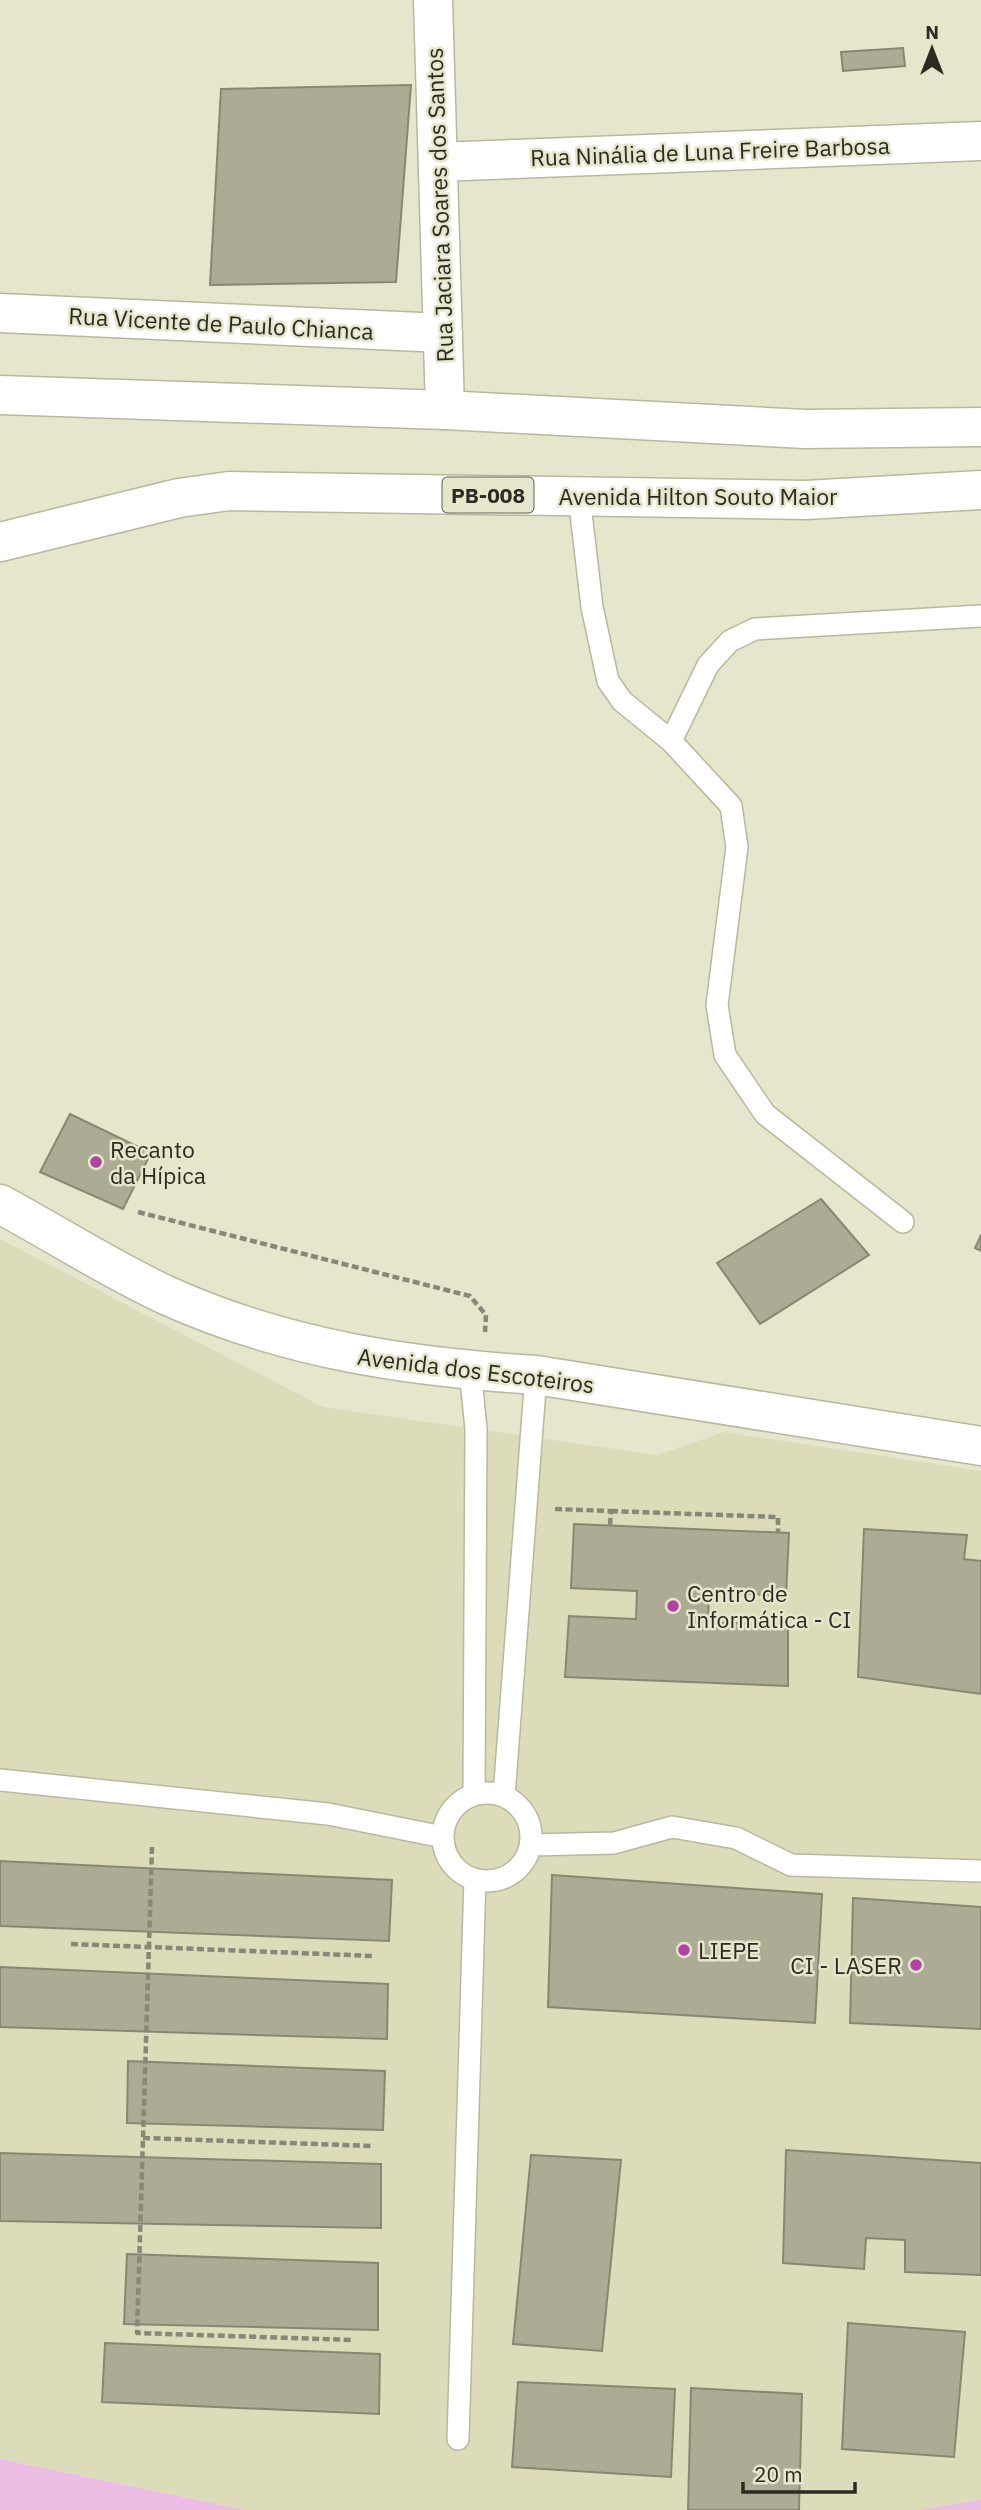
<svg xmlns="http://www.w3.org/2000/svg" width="981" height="2510" viewBox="0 0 981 2510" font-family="'IBM Plex Sans',sans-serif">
	<rect width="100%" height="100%" fill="#e6e6cc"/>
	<path fill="#dcdcba" d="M0 1239 323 1407 657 1455 724 1432 981 1471V2510H245L0 2459Z"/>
	<path fill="#edbce4" d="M0 2459 245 2510H0Z
		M981 2500V2510H918Z"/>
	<path fill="#abac93" stroke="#888870" stroke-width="2" d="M903 48 905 66 843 71 841 52Z
		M411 85 396 282 210 285 221 89Z
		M70 1114 151 1153 123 1209 40 1172Z
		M821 1199 869 1255 760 1324 717 1263Z
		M981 1235V1251L975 1248Z
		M574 1524 789 1533 786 1596 709 1592 708 1622 788 1625V1686L565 1677 569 1616 636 1619 637 1591 571 1588Z
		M864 1529 967 1535 964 1559 981 1561V1694L858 1677Z
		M0 1861 392 1880 389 1941 0 1926Z
		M552 1875 822 1894 815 2023 548 2007Z
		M853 1898 981 1907V2029L850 2023Z
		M0 1967 388 1984 387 2039 0 2027Z
		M128 2061 385 2071 383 2130 127 2123Z
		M786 2150 981 2163V2275L905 2272V2240L866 2238 864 2269 783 2263Z
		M0 2153 381 2164V2228L0 2221Z
		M531 2155 621 2160 602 2351 513 2344Z
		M127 2254 378 2263V2330L124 2324Z
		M848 2323 965 2332 954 2457 842 2449Z
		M105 2343 380 2354 379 2414 102 2402Z
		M518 2382 675 2389 671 2477 512 2467Z
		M691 2388 802 2394 799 2510H688Z"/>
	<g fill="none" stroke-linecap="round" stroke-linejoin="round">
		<defs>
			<path id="service" d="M579 496 592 607 608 681 622 701 671 741 731 806 737 847 717 1005 725 1055 765 1114 903 1222
				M671 741 708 665 730 641 755 629 981 616
				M470 1369 476 1429 474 1794
				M0 1780 328 1814 443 1837
				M443 1837a44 44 0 1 1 88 0a44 44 0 1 1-88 0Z
				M504 1796 536 1375
				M531 1845 614 1843 672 1827 736 1838 791 1865 981 1871
				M458 2439 475 1879"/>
			<path id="minor" d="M433 0 445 410
				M438 162 981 141
				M0 313 443 333
				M0 1204C56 1234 111 1270 168 1296 286 1349 408 1367 536 1375L981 1446"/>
			<path id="primary" d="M0 395 445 410 805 429 981 427
				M0 542 179 498 229 491 806 500 981 490"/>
		</defs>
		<use href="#service" stroke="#b8b89e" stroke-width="24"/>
		<use href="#minor" stroke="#b8b89e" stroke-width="41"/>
		<use href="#primary" stroke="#b8b89e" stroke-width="41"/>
		<path stroke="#888876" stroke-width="4.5" stroke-dasharray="7 3.5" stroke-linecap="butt" d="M138 1212 470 1296 486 1315 485 1332
			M555 1509 611 1511 610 1525
			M611 1511 778 1517V1532
			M152 1847 137 2333 354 2340
			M71 1944 374 1956
			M143 2138 373 2146"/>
		<use href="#service" stroke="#fff" stroke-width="21"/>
		<use href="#minor" stroke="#fff" stroke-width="38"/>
		<use href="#primary" stroke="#fff" stroke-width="38"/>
	</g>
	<g fill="#af42a2" stroke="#e6e6cc" stroke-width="2.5">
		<circle cx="96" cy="1162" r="7"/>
		<circle cx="673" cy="1606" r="7"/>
		<circle cx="684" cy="1950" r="7"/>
		<circle cx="916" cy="1965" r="7"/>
	</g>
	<g text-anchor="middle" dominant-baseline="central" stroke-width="5" stroke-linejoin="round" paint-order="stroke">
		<rect fill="#e6e6cc" stroke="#636354" stroke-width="2" x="442.5" y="477.5" width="91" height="35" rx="5"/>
		<g font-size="21" font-weight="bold" fill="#2b2b21">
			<text x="488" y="495">PB-008</text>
		</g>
		<g font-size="23" fill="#2b2b21" stroke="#e6e6cc">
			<text transform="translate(710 151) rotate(-2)">Rua Ninália de Luna Freire Barbosa</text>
			<text transform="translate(439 205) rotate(-92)">Rua Jaciara Soares dos Santos</text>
			<text transform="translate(221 323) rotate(3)">Rua Vicente de Paulo Chianca</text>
			<text x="698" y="496">Avenida Hilton Souto Maior</text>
			<text transform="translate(476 1370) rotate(7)">Avenida dos Escoteiros</text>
		</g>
		<g font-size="23" fill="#2b2b21" stroke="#e6e6cc" text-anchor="start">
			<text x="110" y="1149">Recanto<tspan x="110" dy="26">da Hípica</tspan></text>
			<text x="687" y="1593">Centro de<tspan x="687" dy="26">Informática - CI</tspan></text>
			<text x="698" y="1950">LIEPE</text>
			<text x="902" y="1965" text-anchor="end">CI - LASER</text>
		</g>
	</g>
	<g transform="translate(932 49)" stroke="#e6e6cc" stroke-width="5" paint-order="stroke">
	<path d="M0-5L12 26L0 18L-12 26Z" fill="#2b2b21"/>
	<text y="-10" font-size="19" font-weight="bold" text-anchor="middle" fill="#2b2b21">N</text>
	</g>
	<path d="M743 2482v10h112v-10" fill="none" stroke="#2b2b21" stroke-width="3.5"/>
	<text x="754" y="2482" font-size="21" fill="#2b2b21" stroke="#e6e6cc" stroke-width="5" paint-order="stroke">20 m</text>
</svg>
